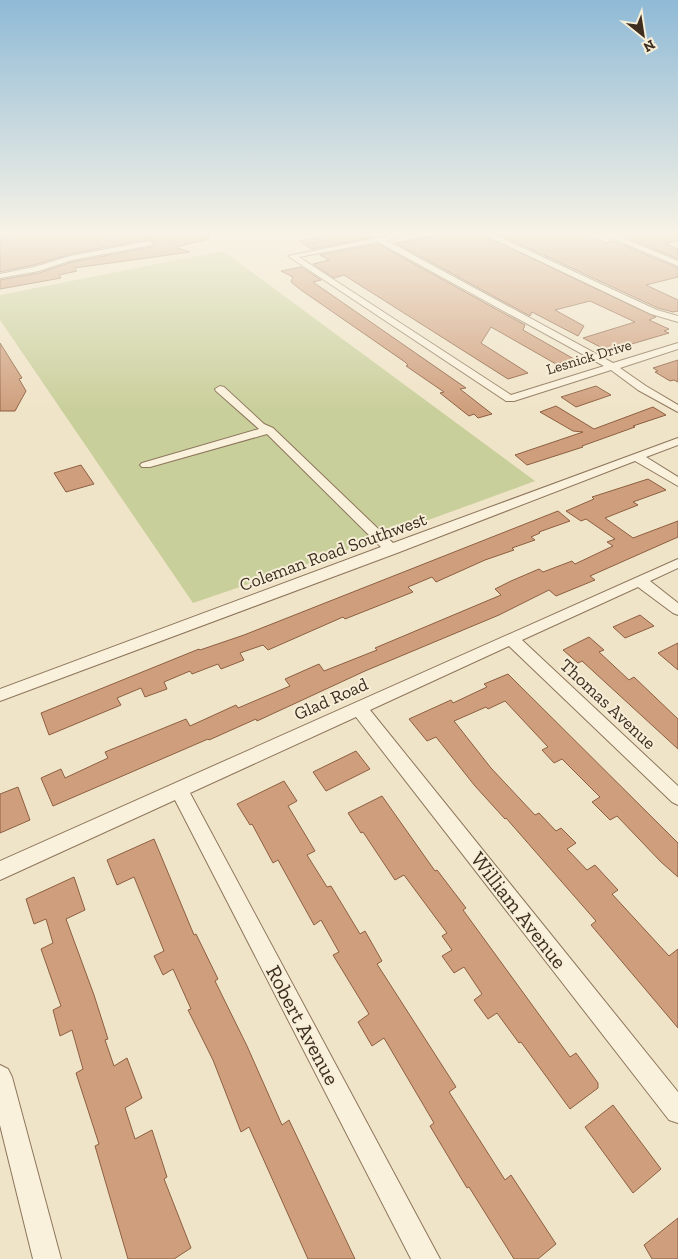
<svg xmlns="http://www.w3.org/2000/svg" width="678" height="1259" viewBox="0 0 678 1259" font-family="'Zilla Slab',serif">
	<rect width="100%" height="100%" fill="#f0e4c8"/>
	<path fill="#c9cf9b" d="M223 251 535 481 319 560 193 603 0 320V295Z"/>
	<path fill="#cf9f7d" stroke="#8d5f41" d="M18 234H105V237L124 234H208L209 239 175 247 190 252 74 268 77 271 59 275 61 278 0 289V280L39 273 72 262 152 247 155 242 149 239 70 254 34 265 0 272V237Z
		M335 234H370L374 237 312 249 299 241Z
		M441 234H481L656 317 649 320 669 329 664 331 669 333 608 351 583 338 635 322 590 301 555 310 584 326 578 336 532 312 530 316 396 243Z
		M498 234H586L606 243 613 241 678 268V277L646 285 678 300V311L673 312 658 308Z
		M639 234H678V240L665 244 678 249V259L626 237Z
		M378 244 525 325 523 330 574 359 556 364 491 327 481 343 528 373 508 379 344 275 334 278 313 264 329 260 320 255Z
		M301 267 321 280 313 282 466 388 460 389 492 414 478 418 474 414 469 416 440 393 444 392 406 366 408 365 405 362 301 290 291 282 293 277 281 271Z
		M0 343 22 378 19 379 26 391 15 411H0Z
		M678 360V382L674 380 670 381 655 372 658 371 653 368Z
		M596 386 611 395 576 407 561 397Z
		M556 406 594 429 653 407 666 415 633 426 635 427 582 446 583 447 527 465 515 455 583 432 573 431 540 412Z
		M81 465 94 484 66 492 54 473Z
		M648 479 666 490 633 502 638 505 605 518 633 538 678 521V537L590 576 595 580 556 596 549 590 499 615 365 671 257 721 256 719 209 740 208 739 53 806 41 778 61 769 65 778 108 758 105 752 186 719 190 726 236 705 238 708 290 686 285 679 319 664 324 671 377 650 375 648 501 595 495 589 511 581 539 569 543 572 572 561 575 564 613 546 607 542 615 539 586 519 581 521 566 511 594 499 592 497Z
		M558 511 570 521 539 532 540 533 531 537 535 540 512 548 514 550 485 560 436 582 432 577 408 587 413 592 345 619 343 617 268 650 263 645 240 653 244 660 221 669 218 664 192 674 190 671 164 682 167 689 145 697 141 688 117 698 121 705 49 735 41 713 199 649 200 650 244 635Z
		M640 615 654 626 625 638 613 627Z
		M589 637 604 650 599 652 629 680 634 677 678 719V749L582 661 578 663 563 650Z
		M678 643V670L658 653Z
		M508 674 678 843V877L661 862 617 816 610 820 592 802 600 797 562 759 554 763 542 750 548 747 505 701 488 709 486 707 454 721 491 768 535 815 539 813 556 831 561 828 576 843 567 849 587 870 595 865 618 890 612 894 669 956 678 949V1028L591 925 596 921 506 818 505 819 475 786 436 737 427 741 409 719 451 700 453 703 487 687 484 684Z
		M356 751 370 769 326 791 313 772Z
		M284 781 297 801 288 806 315 851 307 855 327 887 331 886 360 934 365 931 382 961 377 964 456 1087 449 1092 505 1180 511 1175 556 1244 538 1259H514L469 1187 467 1188 430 1126 434 1123 384 1038 372 1046 358 1022 369 1014 333 955 339 952 321 920 314 925 278 860 273 863 252 824 250 825 237 804Z
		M18 787 30 820 0 833V794Z
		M382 796 435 871 437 870 466 908 463 910 570 1057 576 1053 598 1083V1088L570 1109 521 1042 519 1043 497 1013 488 1019 474 1000 482 994 464 967 454 973 442 956 452 950 442 936 447 933 404 875 395 880 363 832 361 833 348 813Z
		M154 839 194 935 196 934 218 979 215 981 247 1046 282 1125 289 1120 355 1259H308L249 1127 241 1132 213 1060 188 1010 191 1009 173 969 163 975 154 956 164 951 134 877 117 885 107 860Z
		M74 877 85 910 66 919 94 995 108 1039 105 1040 114 1066 127 1058 142 1098 125 1108 135 1139 152 1130 167 1177 164 1179 191 1248 174 1259H128L95 1146 99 1144 76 1073 83 1069 72 1030 60 1036 53 1010 61 1006 41 949 53 943 46 919 34 924 26 899Z
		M613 1105 661 1169 633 1193 585 1127Z
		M678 1218V1259H652L644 1245Z"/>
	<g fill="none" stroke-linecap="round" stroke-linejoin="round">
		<defs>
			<path id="minor" d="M396 234H412L386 240 613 363 678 343V349L620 368 646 386 678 405V412L638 390 611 370 514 401H506L288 256ZM378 242 604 366 511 395 299 257Z
				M483 234H493L657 310 678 316V322L651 314Z
				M602 234H613L678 261V266Z
				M149 241 153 243 152 245 72 260 39 271 0 278V274L34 267 70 256Z
				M220 386 224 387 264 424 273 428 393 543 678 438V445L646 457 678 477V486L635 461 397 553 0 701V689L381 547 267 434 150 467H142L140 465 142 463 259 429 216 391 215 389Z
				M678 559V568L650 581 678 603V615L673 613 638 587 522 640 678 786V805L672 802 509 646 370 710 678 1092V1123L669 1120 356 717 190 793 440 1259H411L175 800 0 880V861Z
				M0 1065 8 1069 12 1077 61 1259H33L0 1125Z"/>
		</defs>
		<use href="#minor" stroke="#8d765c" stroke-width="2"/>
		<use href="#minor" fill="#faf1dc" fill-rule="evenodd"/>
	</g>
	<linearGradient id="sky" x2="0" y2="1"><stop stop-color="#8fbad6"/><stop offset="0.57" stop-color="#f8f3e6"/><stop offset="1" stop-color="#f8f3e6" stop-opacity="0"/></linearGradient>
	<rect width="678" height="410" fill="url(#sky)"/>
	<g text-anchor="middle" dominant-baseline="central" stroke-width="4" stroke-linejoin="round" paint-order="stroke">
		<g font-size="15" fill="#3d2e20" stroke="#f7eed8">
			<text transform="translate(589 357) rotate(-17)">Lesnick Drive</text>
		</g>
		<g font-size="18" fill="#3d2e20" stroke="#f7eed8">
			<text transform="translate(333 552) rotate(-20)">Coleman Road Southwest</text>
			<text transform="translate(331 699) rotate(-24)">Glad Road</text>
			<text transform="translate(608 704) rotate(43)">Thomas Avenue</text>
		</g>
		<g font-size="21" fill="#3d2e20" stroke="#f7eed8">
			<text transform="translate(519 910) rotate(52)">William Avenue</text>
			<text transform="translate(303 1025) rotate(62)">Robert Avenue</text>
		</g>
	</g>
	<g transform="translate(643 35) rotate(150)" stroke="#f7eed8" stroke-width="4" paint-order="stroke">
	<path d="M0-4L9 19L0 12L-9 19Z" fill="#3d2e20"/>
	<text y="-8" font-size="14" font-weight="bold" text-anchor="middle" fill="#3d2e20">N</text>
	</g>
</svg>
